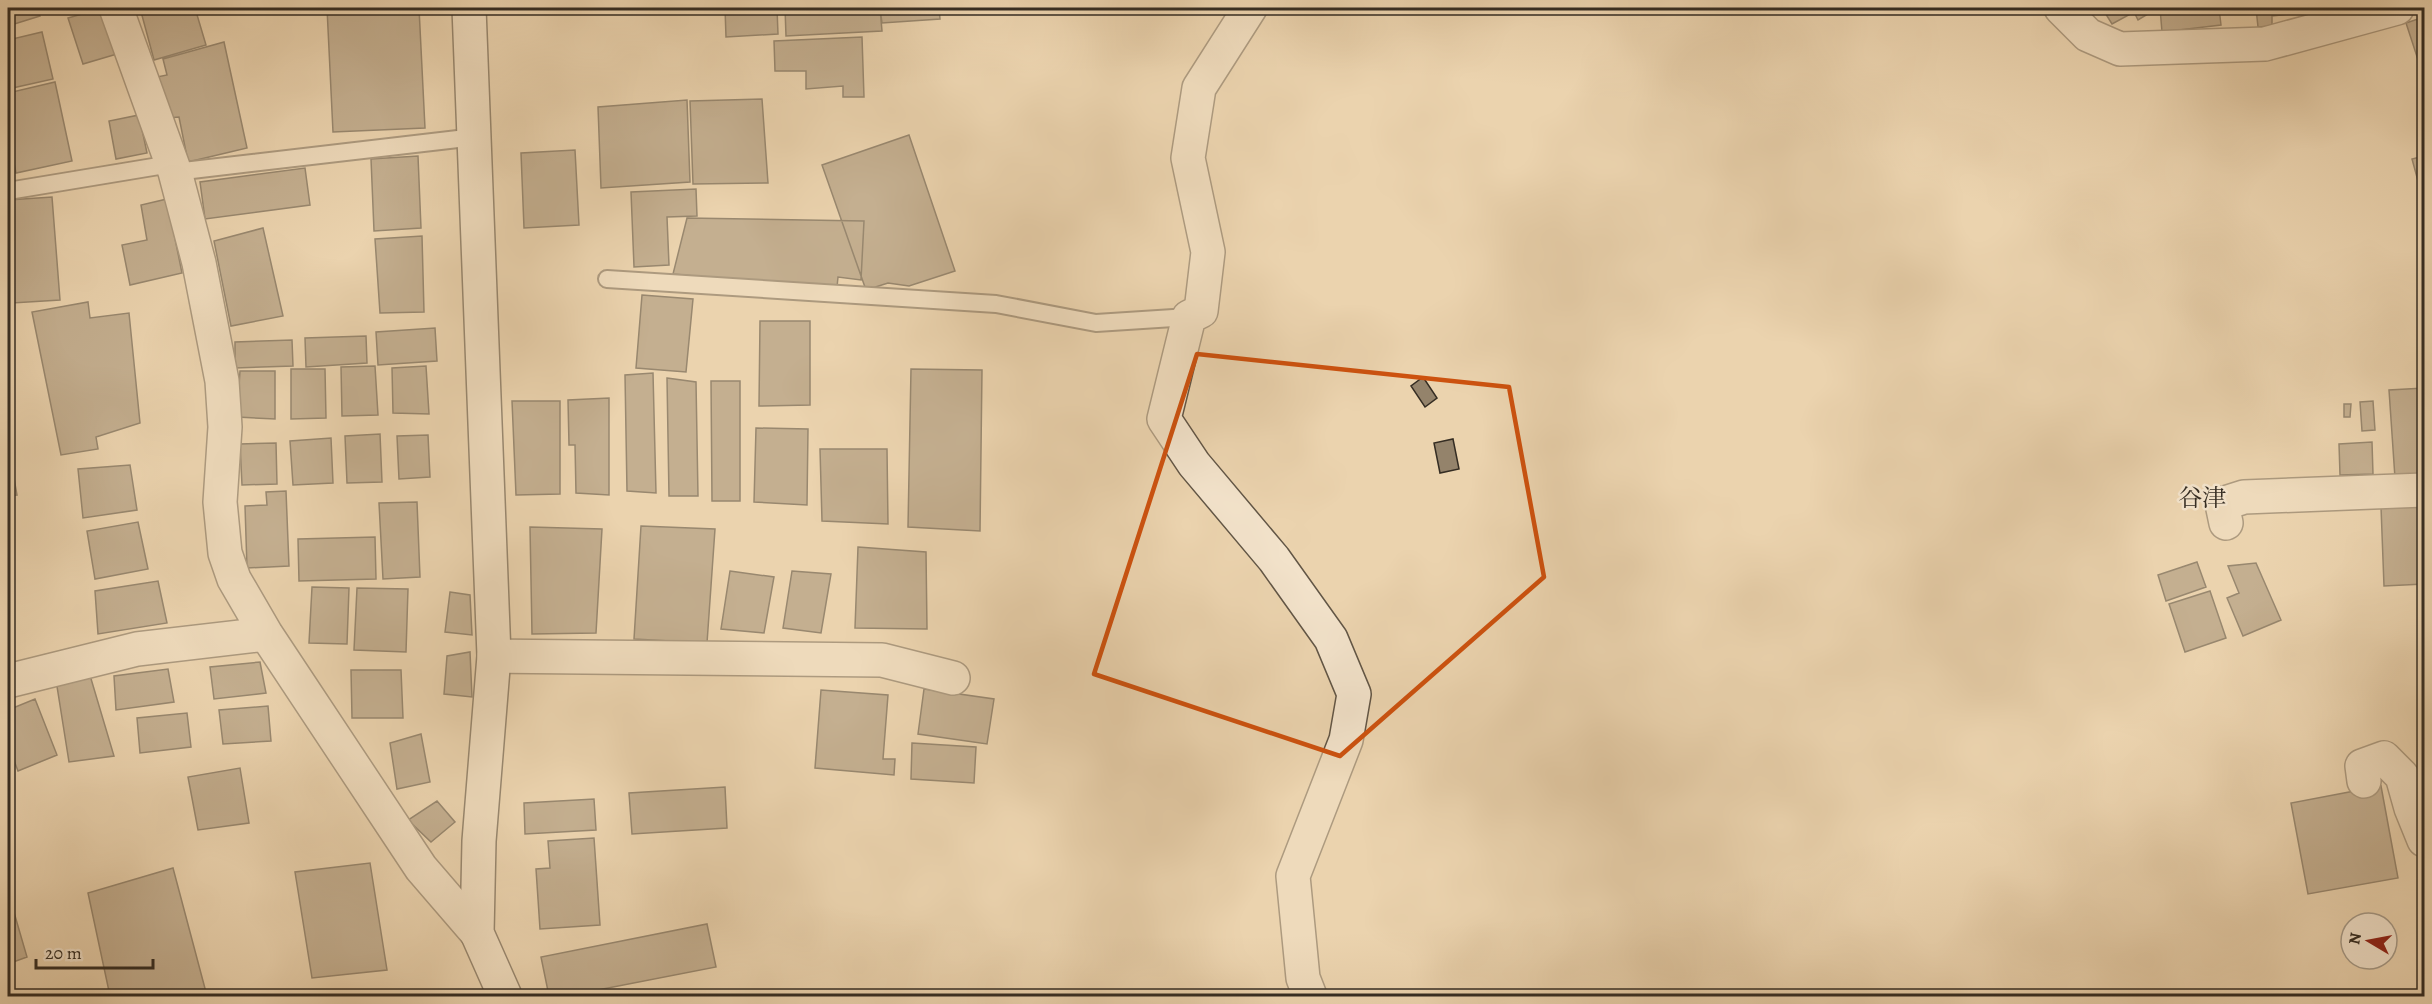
<svg xmlns="http://www.w3.org/2000/svg" width="2432" height="1004" viewBox="0 0 2432 1004" font-family="Alegreya,'Noto Serif JP',serif">
	<rect width="100%" height="100%" fill="#ebd3ae"/>
	<filter id="stains"><feTurbulence type="fractalNoise" baseFrequency=".00333" numOctaves="4"/><feColorMatrix values="0 0 0 0 .2 0 0 0 0 .09 0 0 0 0 .02 0 0 0 .5 -.17"/></filter>
	<radialGradient id="worn" r=".72"><stop offset=".6" stop-color="#630" stop-opacity="0"/><stop offset="1" stop-color="#630" stop-opacity=".3"/></radialGradient>
	<path fill="#94836b" stroke="#352d23" stroke-width="1.5" d="M8 8H37L40 16 8 26Z
		M103 8 117 54 83 64 68 18Z
		M140 8H195L206 45 154 60Z
		M327 8H419L425 128 333 132Z
		M725 8H777L778 34 726 37Z
		M785 8H880L882 31 786 36Z
		M880 8H939L940 19 882 23Z
		M2102 8H2158L2138 20 2134 12 2112 24Z
		M2160 8H2219L2221 25 2162 32Z
		M2256 8H2350L2272 16V26L2258 27Z
		M2424 17V75H2423L2406 23Z
		M42 32 53 79 8 89V40Z
		M862 37 864 97H843V86L806 89V71H775L774 41Z
		M224 42 247 148 188 162 179 117 168 118 157 77 167 75 163 59Z
		M55 82 72 161 16 173 8 133V93Z
		M762 99 768 183 693 184 690 101Z
		M687 100 690 182 601 188 598 107Z
		M139 115 147 153 116 159 109 121Z
		M909 135 955 271 909 286 888 283 866 290 822 165Z
		M575 150 579 225 524 228 521 153Z
		M418 156 421 228 374 231 371 159Z
		M2424 156V179L2418 181 2412 159Z
		M305 168 310 205 205 219 200 182Z
		M696 189 697 216 667 217 669 265 634 267 631 192Z
		M52 197 60 300 12 303 8 250V200Z
		M167 199 182 273 130 285 122 245 147 240 141 205Z
		M687 218 864 221 861 280 838 277 837 287 714 284V278L673 274Z
		M263 228 283 316 231 326 214 241Z
		M422 236 424 312 380 313 375 239Z
		M642 295 693 299 686 372 636 368Z
		M88 302 90 318 129 313 140 423 96 437 98 449 61 455 32 312Z
		M760 321H810V405L759 406Z
		M435 328 437 361 378 365 376 332Z
		M366 336 367 363 306 367 305 338Z
		M292 340 293 366 235 368V342Z
		M375 366 378 415 342 416 341 367Z
		M426 366 429 414 393 413 392 368Z
		M291 369H325L326 418 291 419Z
		M911 369 982 370 980 531 908 527Z
		M240 371H275V419L237 417Z
		M653 373 656 493 627 491 625 375Z
		M1423 377 1437 398 1425 407 1411 386Z
		M667 378 696 382 698 496H669Z
		M711 381H740V501H712Z
		M2424 388V475L2395 478 2389 390Z
		M609 398V495L576 493 575 445H569L568 400Z
		M512 401H560V494L516 495Z
		M2373 401 2375 430 2362 431 2360 402Z
		M2344 404H2351L2350 417H2344Z
		M756 428 808 429 807 505 754 502Z
		M380 434 382 482 347 483 345 436Z
		M428 435 430 477 399 479 397 436Z
		M331 438 333 483 293 485 290 441Z
		M1453 439 1459 469 1440 473 1434 443Z
		M2372 442 2373 474 2340 475 2339 444Z
		M276 443 277 484 242 485 240 444Z
		M820 449H887L888 524 822 521Z
		M130 465 137 510 83 518 78 469Z
		M13 473 17 495 8 496V474Z
		M286 491 289 566 247 568 245 506 267 505 266 492Z
		M417 502 420 577 383 579 379 503Z
		M2424 505V584L2384 586 2381 507Z
		M138 522 148 569 95 579 87 531Z
		M641 526 715 529 707 643 634 639Z
		M530 527 602 529 596 633 532 634Z
		M375 537 376 579 299 581 298 539Z
		M858 547 926 552 927 629 855 628Z
		M2197 562 2206 587 2166 601 2158 575Z
		M2256 563 2281 620 2243 636 2227 598 2239 593 2228 566Z
		M730 571 774 577 764 633 721 629Z
		M792 571 831 574 821 633 783 628Z
		M158 581 167 623 98 634 95 591Z
		M312 587 349 588 347 644 309 643Z
		M357 588 408 589 406 652 354 650Z
		M2210 591 2226 638 2185 652 2169 604Z
		M450 592 470 595 472 635 445 632Z
		M470 652 472 697 444 694 447 656Z
		M260 662 266 693 214 699 210 667Z
		M168 669 174 702 116 710 114 676Z
		M351 670H401L403 718H352Z
		M89 672 114 756 69 762 56 680Z
		M924 689 994 699 987 744 918 734Z
		M821 690 888 695 883 759H895L894 775 815 768Z
		M35 699 57 755 18 771 8 745V710Z
		M268 706 271 741 223 744 219 710Z
		M187 713 191 747 140 753 137 718Z
		M421 734 430 782 397 789 390 743Z
		M912 743 976 747 974 783 911 779Z
		M240 768 249 823 198 830 188 777Z
		M2381 786 2398 878 2308 894 2291 803Z
		M725 787 727 828 632 834 629 793Z
		M594 799 596 830 525 834 524 803Z
		M437 801 455 822 431 842 408 820Z
		M594 838 600 925 540 929 536 869 550 868 548 841Z
		M370 863 387 970 312 978 295 872Z
		M173 868 207 996H110L88 893Z
		M11 902 27 957 8 964V904Z
		M707 924 716 967 567 996H549L541 957Z"/>
	<g fill="none" stroke-linecap="round" stroke-linejoin="round">
		<defs>
			<path id="lane" d="M175 172 475 137
				M8 191 171 164
				M607 279 996 304 1096 323 1189 317"/>
			<path id="street" d="M116 8 175 172 199 263 222 381 225 427 220 502 225 553 234 579 266 634 421 868 477 933
				M1250 8 1199 88 1188 158 1208 252 1201 311 1189 317 1164 419 1194 464 1274 559 1331 639 1354 694 1346 740 1293 876 1303 978 1310 996
				M2061 8 2088 35 2120 49 2265 44 2397 8
				M2226 523 2222 504 2244 497 2424 490
				M494 656 882 660 953 678
				M8 681 137 649 266 634
				M2364 781 2362 766 2384 758 2402 776 2411 808 2424 840"/>
			<path id="secondary" d="M469 8 494 656 479 841 477 933 505 996"/>
		</defs>
		<use href="#lane" stroke="#625646" stroke-width="20"/>
		<use href="#street" stroke="#625646" stroke-width="36"/>
		<use href="#secondary" stroke="#352d23" stroke-width="36"/>
		<use href="#lane" stroke="#f2e2ca" stroke-width="16"/>
		<use href="#street" stroke="#f2e2ca" stroke-width="33"/>
		<use href="#secondary" stroke="#f2e2ca" stroke-width="33"/>
	</g>
	<path d="M0 0H2432V1004H0ZM1197 354 1509 387 1544 577 1340 756 1094 674Z" fill="#ebd3ae" fill-opacity=".55" fill-rule="evenodd"/>
	<path fill="none" stroke="#cd520f" stroke-width="4.5" stroke-linejoin="round" d="M1197 354 1509 387 1544 577 1340 756 1094 674Z"/>
	<g text-anchor="middle" dominant-baseline="central" stroke-width="5" stroke-linejoin="round" paint-order="stroke">
		<g font-size="24" fill="#352d23" stroke="#f2e2ca">
			<text x="2202" y="498">谷津</text>
		</g>
	</g>
	<rect width="2432" height="1004" fill="none" stroke="#ebd3ae" stroke-width="30"/>
	<rect x="9" y="9" width="2414" height="986" fill="none" stroke="#352d23" stroke-width="3"/>
	<rect x="15" y="15" width="2402" height="974" fill="none" stroke="#352d23" stroke-width="1.5"/>
	<g transform="translate(2369 941) rotate(280)"><circle r="28" fill="#f2e2ca" stroke="#a69a87" stroke-width="1.5"/>
	<path d="M0-4.5L10 22L0 15L-10 22Z" fill="#8f2418"/>
	<text y="-9" font-size="16" font-weight="bold" text-anchor="middle" fill="#352d23">N</text>
	</g>
	<path d="M36 959v9h117v-9" fill="none" stroke="#352d23" stroke-width="3"/>
	<text x="45" y="959" font-size="18" fill="#352d23" stroke="#f2e2ca" stroke-width="4.5" paint-order="stroke">20 m</text>
	<rect width="100%" height="100%" filter="url(#stains)"/>
	<rect width="100%" height="100%" fill="url(#worn)"/>
</svg>
